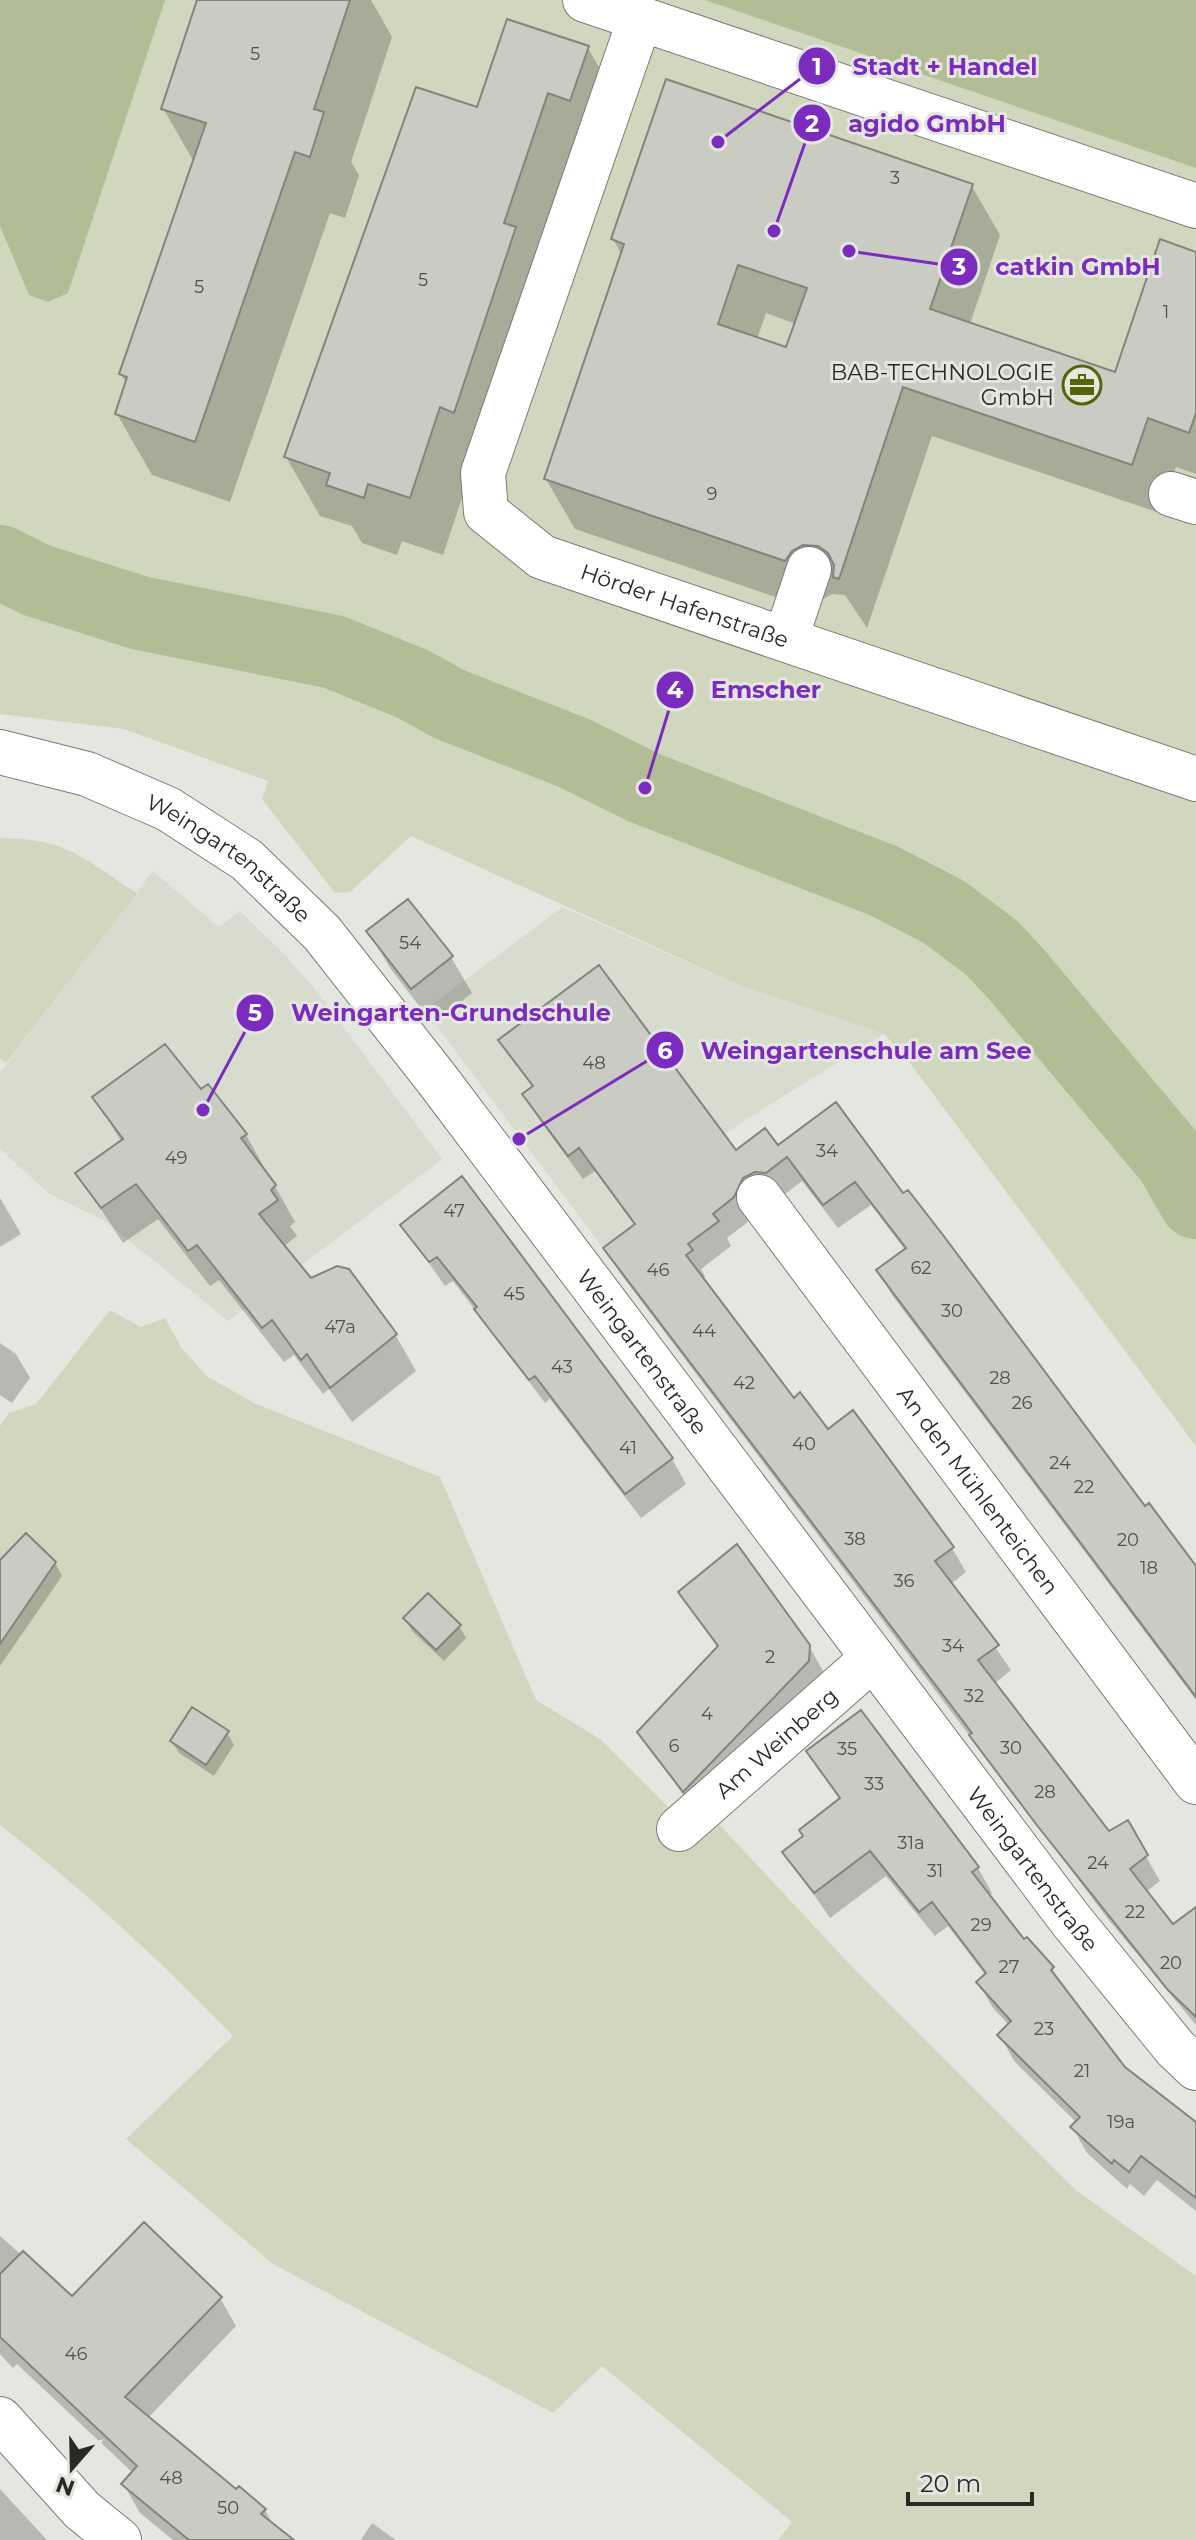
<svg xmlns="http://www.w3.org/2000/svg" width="1196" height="2540" viewBox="0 0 1196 2540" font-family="Montserrat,sans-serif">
	<rect width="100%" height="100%" fill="#e4e7df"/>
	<path fill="#d8dcce" d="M153 871 219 927 240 911 284 954 320 995 442 1159 228 1321 105 1221 48 1193 0 1149V1072Z
		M562 907 741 986 884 1034 742 1122 671 1172 682 1186 603 1248 425 1010Z"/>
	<path fill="#d0d7be" d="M0 0H1196V1446L904 1055 884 1034 741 986 411 836 350 892 335 893 262 799 268 781 124 729 0 714Z
		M0 838C70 839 81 858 137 893L6 1063 0 1059Z
		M110 1310 141 1327 165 1318 182 1349 208 1377 254 1403 440 1477 536 1700 600 1739 698 1837 715 1820 857 1972 1077 2191 1196 2276V2540H778L792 2522 602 2366 553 2413 273 2264 126 2139 233 2036C160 1960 84 1890 0 1825V1426L9 1413 36 1404Z"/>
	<path fill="#b2bd96" d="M0 0H165L68 293 48 302 29 295 0 226Z
		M705 0H1196V168Z"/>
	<path fill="#0003" fill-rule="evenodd" d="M199 0H371L392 37 351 162 359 175 345 218 330 213 230 502 152 475 117 414 127 385 121 374 194 162 163 108Z
		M588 48 621 106 473 465 443 555 402 541 397 555 362 543 352 526 320 516 286 457 478 110Z
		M971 185 1000 235 970 324 1116 374 1196 253V474L1176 467 1160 513 932 436 867 628 845 595 832 594 820 601 814 610 575 529 546 479 622 255 613 239ZM766 313 796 324 787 349 757 339Z
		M369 932 451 957 472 993 433 1024 390 968Z
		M501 1040 736 1152 777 1148 835 1105 1144 1509 1196 1569V1700L892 1295 878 1271 905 1250 871 1205 838 1228 802 1181 780 1198 750 1212 748 1222 727 1238 731 1246 701 1269 705 1276 702 1279 794 1401 952 1548 966 1572 951 1584 1011 1670 994 1684 1108 1834 1127 1823 1160 1881 1146 1892 1173 1927 1196 1918V2025L1108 1919 620 1273 606 1249 635 1226 595 1171 583 1179 539 1119 525 1095 533 1088Z
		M208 1087 246 1135 295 1222 290 1226 297 1236 283 1247 310 1281 348 1271 396 1336 416 1371 352 1422 329 1389 323 1394 294 1355 284 1362 219 1280 210 1286 158 1219 123 1243 78 1174 121 1141 94 1097 201 1092Z
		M0 1198 21 1234 0 1247Z
		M403 1226 672 1459 686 1484 641 1518 550 1399 545 1403 453 1281 445 1286Z
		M0 1343 16 1354 30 1378 12 1403 0 1395Z
		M55 1563 62 1576 0 1666V1588Z
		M681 1592 809 1646 823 1671 822 1687 698 1816 640 1733 718 1648Z
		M405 1619 459 1626 466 1638 444 1661 412 1631Z
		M227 1733 234 1745 214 1776 179 1753 172 1741Z
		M809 1752 978 1868 992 1893 988 1896 1024 1942 1052 1969 1124 2068 1196 2125V2211L1157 2180 1144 2196 1130 2184 1127 2189 1087 2153 1073 2128 1077 2123 1014 2061 1000 2035 1009 2025 993 2008 978 1982 986 1976 948 1926 935 1936 886 1876 830 1918 785 1853 840 1800Z
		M0 2236 72 2299 220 2298 236 2326 148 2418 236 2492 265 2510 274 2527 291 2540H173L140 2513 124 2485 133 2473 17 2364 13 2368 0 2354Z
		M0 2489 47 2540H0Z
		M372 2523 396 2540H361Z"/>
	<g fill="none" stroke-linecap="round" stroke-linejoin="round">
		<path stroke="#b2bd96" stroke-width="74" d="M0 562 36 580 140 613 334 652 413 684 449 704 574 753 645 788 884 881 944 912 992 948 1017 975 1172 1160 1196 1202"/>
	</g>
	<path fill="#caccc4" stroke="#82847d" stroke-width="2" fill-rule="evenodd" d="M197 0H350L314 109 324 112 310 157 295 152 195 442 115 414 127 377 119 374 206 123 161 109Z
		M507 19 589 46 570 101 548 93 504 223 516 227 454 413 440 407 410 498 368 484 364 498 326 485 330 473 284 457 416 87 477 107Z
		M666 79 973 184 930 309 1115 372 1160 239 1196 252V413L1189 433 1148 418 1132 465 903 387 839 579 833 577 834 565 828 553 818 546 803 545 792 551 785 561 544 479 624 244 611 239ZM738 265 807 288 786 347 718 324Z
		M408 899 453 956 411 989 366 931Z
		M599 965 736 1150 765 1128 778 1145 836 1102 903 1193 908 1190 943 1235 1145 1506 1149 1503 1196 1566V1697L876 1270 906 1248 855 1182 823 1205 787 1157 766 1173 755 1172 743 1178 734 1197 713 1214 719 1221 688 1244 693 1250 686 1255 794 1398 800 1392 828 1429 853 1410 954 1547 935 1561 999 1645 978 1660 1109 1831 1128 1820 1148 1855 1130 1869 1173 1924 1196 1907V2017L1168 1990 1036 1824 969 1735 972 1733 603 1248 635 1224 579 1148 568 1156 522 1094 533 1086 498 1040Z
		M165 1044 201 1089 208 1084 247 1134 241 1138 276 1185 271 1190 278 1200 259 1214 311 1278 337 1266 349 1269 397 1334 330 1388 307 1354 301 1360 272 1320 262 1328 197 1245 188 1251 136 1184 101 1208 75 1173 123 1139 92 1097Z
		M462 1176 673 1458 625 1494 535 1376 529 1380 493 1334 474 1309 477 1307 437 1257 429 1262 400 1225Z
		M26 1533 56 1562 0 1644V1560Z
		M737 1544 810 1645 809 1661 683 1792 637 1732 718 1646 678 1592Z
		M428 1593 461 1625 436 1650 403 1618Z
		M192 1707 229 1731 206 1765 170 1741Z
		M861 1710 979 1867 972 1872 1024 1939 1027 1937 1054 1967 1051 1970 1125 2067 1196 2122V2198L1141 2156 1129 2172 1114 2160 1112 2164 1070 2127 1080 2117 997 2035 1011 2021 976 1982 986 1973 932 1902 919 1912 870 1851 814 1893 782 1852 803 1836 799 1830 840 1798 806 1751Z
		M144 2222 222 2297 125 2397 236 2489 239 2486 266 2509 261 2514 294 2540H189L121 2484 137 2466 0 2337V2274L23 2251 72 2296Z"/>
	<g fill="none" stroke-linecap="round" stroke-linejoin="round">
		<defs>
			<g id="minor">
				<path d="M585 0 1196 206"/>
				<path id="s1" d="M640 19 483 473 486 512 542 557 1196 779"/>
				<path d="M1171 494 1196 502"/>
				<path d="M786 638 809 569"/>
				<path id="s2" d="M0 752 87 774 168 809 247 860 322 933 436 1078 1070 1919 1175 2048 1196 2068"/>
				<path id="s3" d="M759 1197 1196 1782"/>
				<path id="s4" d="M679 1829 873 1658"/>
				<path d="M0 2419 82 2510 119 2540"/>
			</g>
		</defs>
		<use href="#minor" stroke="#7a7c75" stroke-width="46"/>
		<use href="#minor" stroke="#fff" stroke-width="44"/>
	</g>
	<defs>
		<symbol id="office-ring" viewBox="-11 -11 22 22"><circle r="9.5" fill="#e4e7df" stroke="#54640b" stroke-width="1.5"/><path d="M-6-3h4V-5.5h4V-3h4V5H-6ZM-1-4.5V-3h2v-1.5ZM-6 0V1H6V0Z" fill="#54640b"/></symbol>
	</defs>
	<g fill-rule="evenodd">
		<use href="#office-ring" x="1060" y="363" width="44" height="44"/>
	</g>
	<g text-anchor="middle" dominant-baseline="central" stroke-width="6" stroke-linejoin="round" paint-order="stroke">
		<g font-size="18" fill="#51524e">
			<text x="255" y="54">5</text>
			<text x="895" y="178">3</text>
			<text x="423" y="280">5</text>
			<text x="199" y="287">5</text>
			<text x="1166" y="312">1</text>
			<text x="712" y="494">9</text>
			<text x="410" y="943">54</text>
			<text x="594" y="1063">48</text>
			<text x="827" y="1151">34</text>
			<text x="176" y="1158">49</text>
			<text x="454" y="1211">47</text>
			<text x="921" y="1268">62</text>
			<text x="658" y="1270">46</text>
			<text x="514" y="1294">45</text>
			<text x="952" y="1311">30</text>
			<text x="340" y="1327">47a</text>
			<text x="704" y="1331">44</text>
			<text x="562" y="1367">43</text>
			<text x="1000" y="1378">28</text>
			<text x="744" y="1383">42</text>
			<text x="1022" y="1403">26</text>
			<text x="804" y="1444">40</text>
			<text x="628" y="1448">41</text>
			<text x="1060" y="1463">24</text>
			<text x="1084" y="1487">22</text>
			<text x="855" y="1539">38</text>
			<text x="1128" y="1540">20</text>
			<text x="1149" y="1568">18</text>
			<text x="904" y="1581">36</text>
			<text x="953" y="1646">34</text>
			<text x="770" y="1657">2</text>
			<text x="974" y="1696">32</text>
			<text x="707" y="1714">4</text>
			<text x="674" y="1746">6</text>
			<text x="1011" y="1748">30</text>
			<text x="847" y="1749">35</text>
			<text x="874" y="1784">33</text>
			<text x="1045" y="1792">28</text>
			<text x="911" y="1843">31a</text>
			<text x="1098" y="1863">24</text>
			<text x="935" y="1871">31</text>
			<text x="1135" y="1912">22</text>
			<text x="981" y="1925">29</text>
			<text x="1171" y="1963">20</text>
			<text x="1009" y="1967">27</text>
			<text x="1044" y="2029">23</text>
			<text x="1082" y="2071">21</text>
			<text x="1121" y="2122">19a</text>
			<text x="76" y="2354">46</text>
			<text x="171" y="2478">48</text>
			<text x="228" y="2508">50</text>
		</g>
		<g font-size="22" fill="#292926" stroke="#e4e7df" text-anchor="end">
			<text x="1054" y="372">BAB-TECHNOLOGIE<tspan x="1054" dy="25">GmbH</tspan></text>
		</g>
		<g font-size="22" fill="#292926" stroke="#e4e7df">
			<text stroke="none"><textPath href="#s1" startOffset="742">Hörder Hafenstraße</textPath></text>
			<text stroke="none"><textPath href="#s2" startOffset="256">Weingartenstraße</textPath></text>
			<text stroke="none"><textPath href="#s2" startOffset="904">Weingartenstraße</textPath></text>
			<text stroke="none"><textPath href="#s3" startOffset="366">An den Mühlenteichen</textPath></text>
			<text stroke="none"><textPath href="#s4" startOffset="130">Am Weinberg</textPath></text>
			<text stroke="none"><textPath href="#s2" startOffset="1552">Weingartenstraße</textPath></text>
		</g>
	</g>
	<path fill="none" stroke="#7b2cbf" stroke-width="3" d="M718 142L817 66M774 231L812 123M849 251L959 267M645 788L675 690M203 1110L255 1013M519 1139L665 1050"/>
	<g fill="#7b2cbf" stroke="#e4e7df" stroke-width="3">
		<circle cx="718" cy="142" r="8"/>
		<circle cx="774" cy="231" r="8"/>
		<circle cx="849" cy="251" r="8"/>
		<circle cx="645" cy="788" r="8"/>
		<circle cx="203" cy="1110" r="8"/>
		<circle cx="519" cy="1139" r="8"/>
		<circle cx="817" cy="66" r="20"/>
		<circle cx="812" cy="123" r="20"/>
		<circle cx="959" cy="267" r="20"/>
		<circle cx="675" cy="690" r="20"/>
		<circle cx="255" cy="1013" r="20"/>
		<circle cx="665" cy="1050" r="20"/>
	</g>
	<g font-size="24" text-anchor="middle" font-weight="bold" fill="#fff">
		<text x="817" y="75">1</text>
		<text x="812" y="132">2</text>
		<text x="959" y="275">3</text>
		<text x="675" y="698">4</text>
		<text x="255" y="1021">5</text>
		<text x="665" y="1059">6</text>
	</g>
	<g font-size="24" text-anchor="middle" font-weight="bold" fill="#7b2cbf" stroke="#e4e7df" stroke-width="6" stroke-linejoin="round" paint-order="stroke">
		<text x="945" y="75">Stadt + Handel</text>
		<text x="927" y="132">agido GmbH</text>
		<text x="1078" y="275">catkin GmbH</text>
		<text x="766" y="698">Emscher</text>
		<text x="451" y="1021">Weingarten-Grundschule</text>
		<text x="866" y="1059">Weingartenschule am See</text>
	</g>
	<g transform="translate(72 2468) rotate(200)" stroke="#e4e7df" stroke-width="6" paint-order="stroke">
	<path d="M0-6L14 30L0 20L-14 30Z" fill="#292926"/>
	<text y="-12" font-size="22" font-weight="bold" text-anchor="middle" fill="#292926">N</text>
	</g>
	<path d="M908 2492v12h124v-12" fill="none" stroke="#292926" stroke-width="4"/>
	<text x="920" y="2492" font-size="24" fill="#292926" stroke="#e4e7df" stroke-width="6" paint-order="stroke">20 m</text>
</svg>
